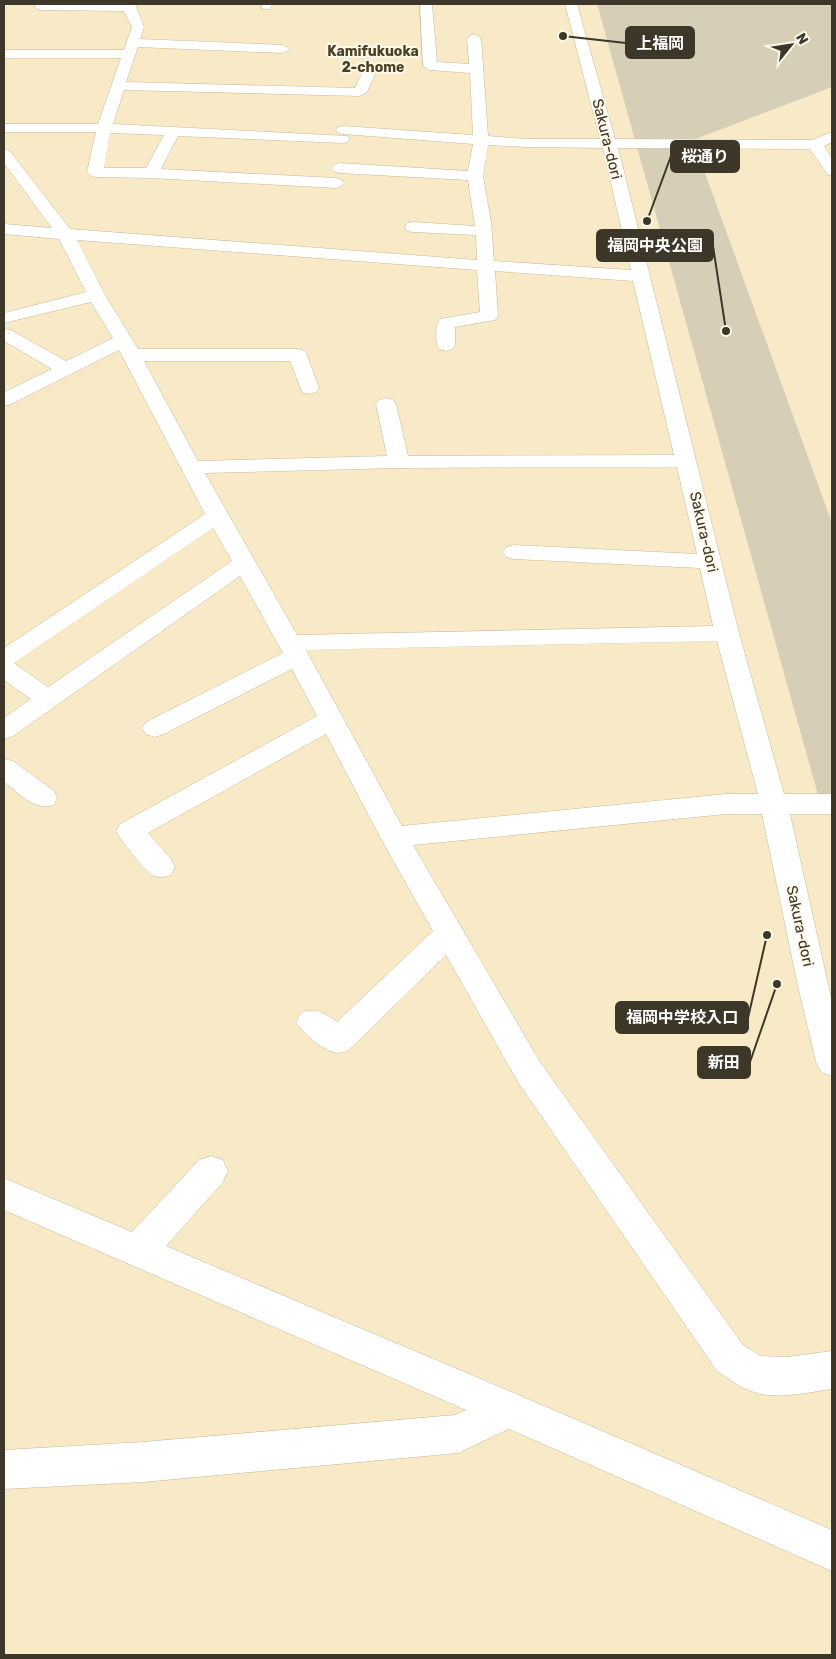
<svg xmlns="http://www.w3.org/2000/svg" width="836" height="1659" viewBox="0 0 836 1659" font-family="Rubik,'Noto Sans JP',sans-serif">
	<rect width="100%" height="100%" fill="#f8eac7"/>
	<path fill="#d7ceb8" d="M597 4H832V87L693 140 832 523V795H818Z"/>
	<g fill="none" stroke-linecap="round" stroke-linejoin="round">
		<defs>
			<path id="minor" d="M36 4H135L144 27 140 39 283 45 290 49 283 53 138 47 126 82 355 88 364 69H374L376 72 367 92 360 96 124 90 113 124 348 136 350 139 348 142 343 143 178 136 161 169 336 178 342 180 344 183 342 186 336 188 151 178 95 177 90 175 87 172 96 132H4V124H98L121 58H4V50H124L132 27 124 11 41 10 37 9 35 6ZM110 133 164 135 146 168H104Z
				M261 4H273L270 9H262Z
				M420 4H432L437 62 469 64 467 38 474 34 481 38 488 136 527 139H600L565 4H577L615 139 812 140 832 132V142L824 146 832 159V176L827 174 810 149 618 148 739 633 784 794H832V814H790L832 1002V1076L821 1072 816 1062 798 986 762 814H726L413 845 540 1062 743 1345 761 1356 787 1357 832 1351V1389C808 1392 778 1400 754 1392 741 1388 729 1379 717 1371L518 1082 446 955 350 1049C347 1051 342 1053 338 1053 325 1052 302 1033 296 1022L301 1013C318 1007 323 1013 337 1022L433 931 380 837 326 734 148 833 171 859 175 867 171 875C164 877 158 879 152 875 144 870 121 840 116 831L120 824 317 716 292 669 164 734 155 737 146 734 142 728 146 722 283 653 240 576 13 736 4 739V718L31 699 4 680V648L205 514 119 350 11 404 4 406V392L52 369 4 341V329L11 330 66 361 113 338 91 302 4 323V313L86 292 59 239 4 234V224L52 228 4 163V149L9 150 70 229 477 260 476 235 413 232 407 231 405 227 407 223 413 222 475 226 468 180 339 173 334 171 331 168 334 165 339 163 468 171 473 144 343 134 338 133 336 130 338 127 343 126 473 135 470 73 430 70 423 66ZM488 145 527 147 603 148 631 270 494 261 491 222 483 176ZM77 240 477 270 480 312 440 319C435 326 435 342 439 349L446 351 453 349 455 345V327L495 320 498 316 495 271 633 281 674 455 408 456 396 404 393 400 386 398 379 400 376 404 387 456 198 461 144 361H290L302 392 309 394 316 392 319 388 307 355 305 351 298 349H138L105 295ZM677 467 697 554 514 545 506 547 503 552 506 557 514 559 700 568 713 626 297 635 205 473 399 468ZM213 528 232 561 48 687 14 663ZM717 641 758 794H726L402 826 306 650Z
				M4 759 13 761 54 791 57 798 54 805C34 811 19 793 4 782Z
				M211 1156 223 1160 228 1171 223 1182 166 1246 521 1396 832 1530V1571L509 1429 458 1453 143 1482 4 1489V1450L143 1442 455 1415 466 1410 4 1210V1178L132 1232 199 1160Z"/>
		</defs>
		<use href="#minor" stroke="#c7b998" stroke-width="1"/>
		<use href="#minor" fill="#fff" fill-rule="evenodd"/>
	</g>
	<g text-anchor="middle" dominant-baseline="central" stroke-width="4" stroke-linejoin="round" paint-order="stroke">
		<g font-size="14" font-weight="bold" fill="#4c4022" stroke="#fef8ea">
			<text x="373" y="51">Kamifukuoka<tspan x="373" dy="16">2-chome</tspan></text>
		</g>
		<g font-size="15" fill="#3d3729" stroke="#fef8ea">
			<text transform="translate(607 139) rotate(76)">Sakura-dori</text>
			<text transform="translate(704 532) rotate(77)">Sakura-dori</text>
			<text transform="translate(800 926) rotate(78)">Sakura-dori</text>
		</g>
	</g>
	<path fill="none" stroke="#3d3729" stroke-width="2" d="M563 36L626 43M647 221L671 156M726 331L713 246M767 935L748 1018M777 984L750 1062"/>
	<g fill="#3d3729" stroke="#fef8ea" stroke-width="2">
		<circle cx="563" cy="36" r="5"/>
		<circle cx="647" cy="221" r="5"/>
		<circle cx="726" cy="331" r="5"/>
		<circle cx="767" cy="935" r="5"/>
		<circle cx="777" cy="984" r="5"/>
	</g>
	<g fill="#3d3729" stroke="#3d3729" stroke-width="2">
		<rect x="626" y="27" width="68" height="31" rx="5"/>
		<rect x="671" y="141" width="68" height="31" rx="5"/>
		<rect x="597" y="230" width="116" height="31" rx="5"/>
		<rect x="616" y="1002" width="132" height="31" rx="5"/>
		<rect x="698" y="1047" width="52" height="31" rx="5"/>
	</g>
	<g font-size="16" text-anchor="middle" font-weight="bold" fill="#fff">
		<text x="660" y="49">上福岡</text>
		<text x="705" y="162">桜通り</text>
		<text x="655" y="251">福岡中央公園</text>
		<text x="682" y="1023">福岡中学校入口</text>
		<text x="724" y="1068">新田</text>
	</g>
	<rect width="836" height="1659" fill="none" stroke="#3d3729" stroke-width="10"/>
	<g transform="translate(791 45) rotate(60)" stroke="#fef8ea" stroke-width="4" paint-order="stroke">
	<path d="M0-4L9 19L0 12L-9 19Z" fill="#3d3729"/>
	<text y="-8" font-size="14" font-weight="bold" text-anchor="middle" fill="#3d3729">N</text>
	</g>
</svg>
